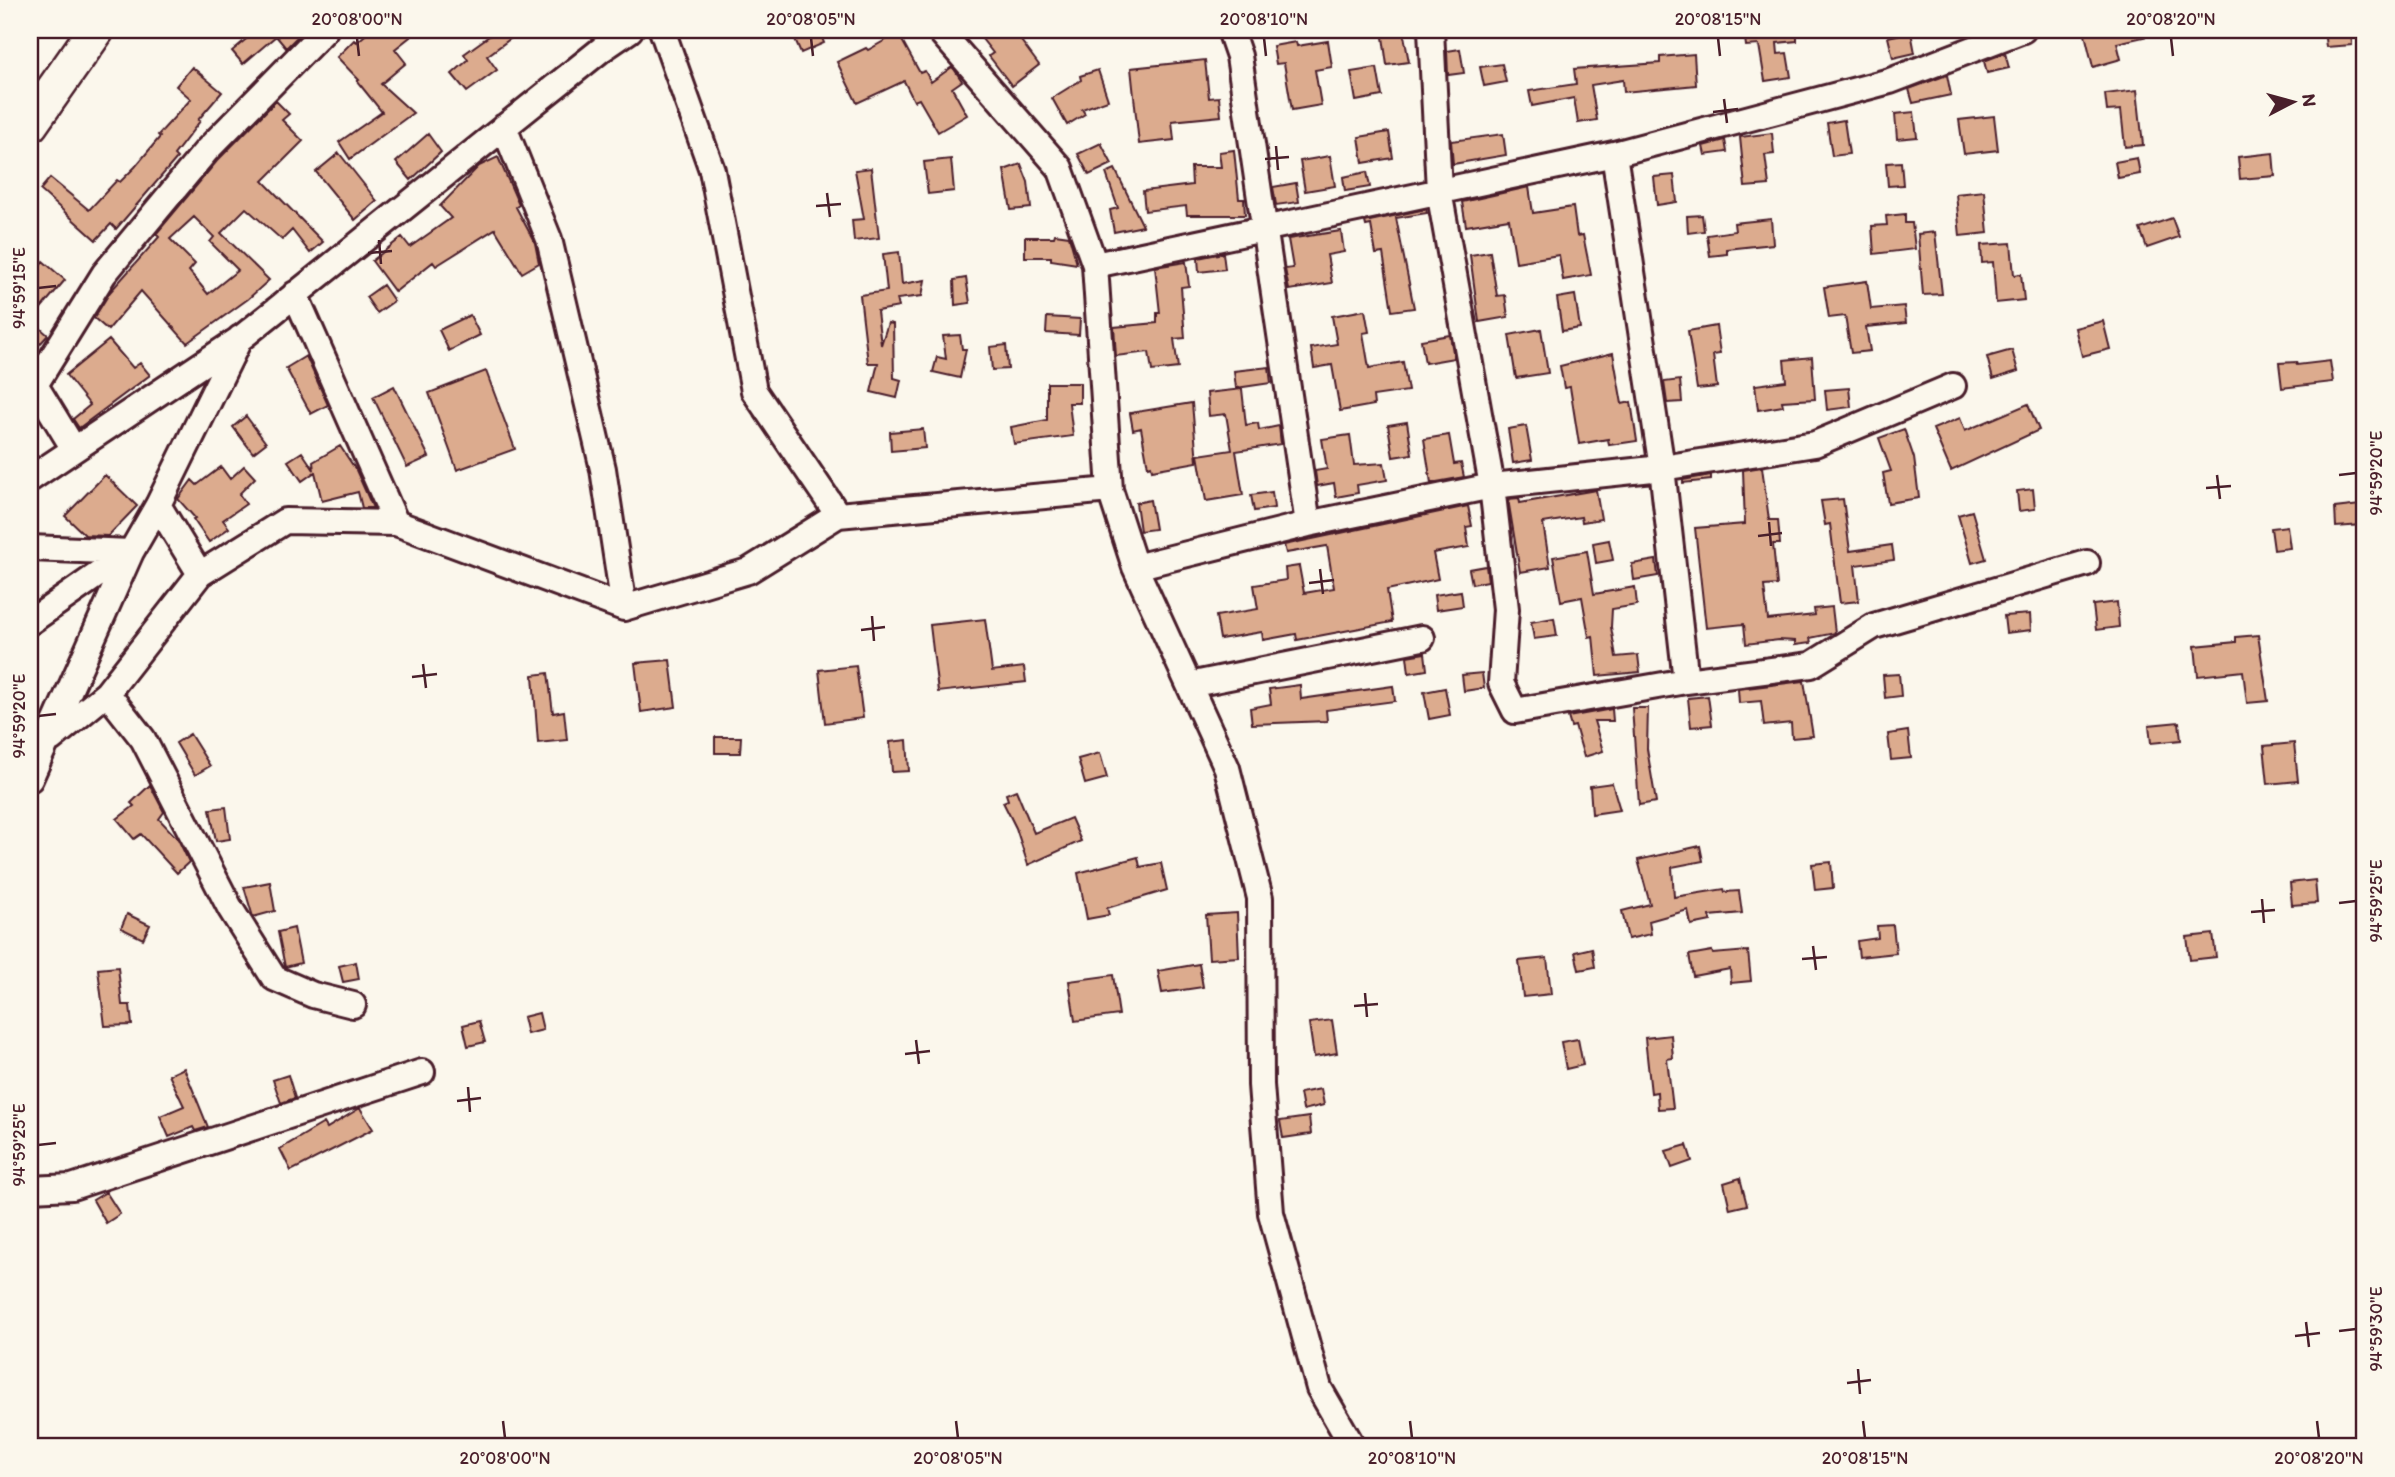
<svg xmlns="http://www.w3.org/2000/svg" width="2395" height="1477" viewBox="0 0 2395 1477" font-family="Itim,sans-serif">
	<rect width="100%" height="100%" fill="#fbf7ec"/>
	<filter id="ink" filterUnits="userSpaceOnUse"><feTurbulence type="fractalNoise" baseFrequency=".0143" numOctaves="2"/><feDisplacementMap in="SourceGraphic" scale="14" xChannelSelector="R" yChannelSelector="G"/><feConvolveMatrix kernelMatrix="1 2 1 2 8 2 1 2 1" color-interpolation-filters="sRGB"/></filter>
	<g filter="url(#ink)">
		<path fill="#dcab8e" stroke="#4a1f2b" stroke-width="2" fill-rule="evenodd" d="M257 30H304L286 48 276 36 243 64 232 51Z
			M371 30H419L395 49 406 63 381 84 413 113 350 159 339 142 382 112 357 81 359 80 337 57 354 40 357 42Z
			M485 30H522L487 56 497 70 467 92 452 74 468 60 464 54 489 36Z
			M815 30H819L824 43 801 53 795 39Z
			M975 30H1013L1039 65 1012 86 989 56 993 53Z
			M1382 30H1403L1409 62 1387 65Z
			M1744 30H1797V41L1777 43 1778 54 1787 53 1791 77 1765 81 1759 45 1746 46Z
			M2084 30H2148V36L2117 43 2121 59 2093 67Z
			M2324 30H2351L2352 45 2326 47Z
			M1911 32 1915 53 1893 58 1888 37Z
			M898 33 920 73 925 71 931 82 952 67 954 69 962 81 952 88 967 115 938 132 919 99 914 101 904 81 857 103 837 62 866 48 868 50Z
			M1328 41 1332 67 1315 70 1321 105 1292 110 1284 63 1276 64 1273 46 1296 42 1297 46Z
			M1460 49 1464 73 1448 75 1447 51Z
			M2005 53 2009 68 1987 73 1984 61Z
			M1694 54 1696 85 1624 92 1623 80 1591 85 1597 120 1578 123 1574 98 1532 106 1529 91 1576 84 1574 69 1660 63V57Z
			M1205 60 1209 98 1219 97 1221 116 1172 121 1174 140 1139 144 1131 68Z
			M1502 64 1506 82 1484 86 1480 67Z
			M192 67 222 92 198 120 200 121 174 155 177 158 116 229 111 224 96 240 40 190 50 178 89 210 117 180 120 182 135 167 160 137 158 135 191 99 176 86Z
			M1377 68 1382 96 1356 101 1351 72Z
			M1098 70 1108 100 1082 109 1085 114 1067 125 1052 98 1081 80 1080 76Z
			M1947 75 1951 95 1913 103 1909 89Z
			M2137 90 2143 145 2125 147 2121 110 2107 111 2105 94Z
			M276 101 289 114 282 120 303 141 263 181 323 242 310 253 292 230 282 240 246 208 221 233 269 280 248 299 187 343 141 291 108 330 94 318 110 292 159 237 156 234 217 161ZM194 217 214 237 210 242 238 270 208 294 189 271 195 264 170 239Z
			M1914 112 1917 137 1897 139 1895 114Z
			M1994 116 1998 150 1964 154 1959 120Z
			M1844 120 1849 154 1832 156 1827 123Z
			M1389 132 1393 158 1363 163 1359 137Z
			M1772 133 1774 154 1765 155 1769 185 1745 187 1740 137Z
			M428 134 441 152 411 180 396 162Z
			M1503 134 1506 155 1453 164 1451 141Z
			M1725 140 1727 152 1705 155 1703 146Z
			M1101 143 1112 164 1089 175 1078 154Z
			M1234 150 1239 199H1244L1245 215H1187L1186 206 1145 211 1143 191 1192 185 1191 167H1221L1219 152Z
			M339 153 377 201 355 220 316 172Z
			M2273 153 2275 176 2240 179 2238 157Z
			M1330 156 1335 186 1305 191 1300 161Z
			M498 157 519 205 516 207 535 243 539 263 522 273 495 229 436 266 433 262 395 292 372 261 402 237 410 247 451 218 440 206 479 166Z
			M2137 158 2140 174 2118 178 2115 162Z
			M951 159 954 191 928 194 924 162Z
			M1901 162 1903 185 1888 186 1886 163Z
			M1021 164 1028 182 1031 208 1011 210 1004 170Z
			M871 168 879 238 854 241 852 220 864 219 855 170Z
			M1115 169 1143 226 1114 232 1110 210 1118 208 1106 173Z
			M1367 172 1370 187 1345 191 1343 177Z
			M1674 175 1677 202 1657 205 1654 177Z
			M1296 183 1299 202 1276 205 1273 187Z
			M1529 187 1533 213 1573 207 1577 236 1583 235 1591 275 1563 280 1559 255 1516 262 1509 219 1466 226 1462 202Z
			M1984 191 1988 233 1960 236 1956 194Z
			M1426 209 1427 213 1396 218 1414 308 1392 311 1383 253 1376 254 1371 225 1366 226 1365 222Z
			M1905 214V223H1912L1915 249 1874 254 1872 226 1887 225 1886 216Z
			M1702 215 1704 231 1688 233 1687 216Z
			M2172 218 2179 237 2147 248 2140 229Z
			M1771 219 1773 244 1727 249V254L1710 256 1707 235 1735 231 1734 223Z
			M1341 231 1344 252 1327 255 1332 283 1289 290 1285 269 1293 268 1288 239Z
			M1935 232 1942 294 1923 295 1918 234Z
			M1055 234 1069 236 1077 264 1051 260V257H1025V237H1054Z
			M2011 243 2014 275 2021 274 2024 300 1996 303 1993 262 1982 263 1981 245Z
			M899 252 902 284 925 280 922 296 897 299 899 307 877 311 881 345 888 323 893 324 894 378 901 380 897 398 871 392 878 363H868L860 295 887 291 883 254Z
			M1490 252 1497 296 1505 295 1508 317 1479 322 1470 255Z
			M1223 253 1225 269 1199 272 1198 258Z
			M43 261 65 280 31 320 48 335 30 355V277Z
			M1186 262 1189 286 1181 287 1185 338 1174 339 1178 368 1152 371 1149 352 1116 356 1114 327 1157 323V313H1160L1155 267Z
			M966 278 970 303 955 305 954 280Z
			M1867 281 1871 309 1904 306 1906 323 1866 327 1870 351 1851 353 1845 316 1829 318 1824 287Z
			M383 285 394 301 377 313 366 297Z
			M1575 295 1580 328 1562 331 1557 298Z
			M1365 310 1369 332 1363 333 1369 368 1403 362 1408 391 1373 396 1374 405 1340 411 1332 365 1314 368 1311 348 1337 344 1332 316Z
			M470 315 480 335 449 351 439 330Z
			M1047 317 1080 319 1079 335 1046 333Z
			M2103 321 2110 349 2082 356 2075 328Z
			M1716 326 1720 354 1713 355 1717 387 1697 389 1688 331Z
			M1541 329 1548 373 1516 378 1509 335Z
			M960 335 962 349H966L960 378 933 372 937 357 946 359 943 336Z
			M1450 335 1454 358 1425 363 1421 340Z
			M109 340 133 368 140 363 150 375 79 428 73 419 90 405 66 375Z
			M1006 345 1008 369 992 370 990 347Z
			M2012 350 2018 371 1993 379 1987 357Z
			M1613 353 1622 404 1631 402 1637 441 1609 445 1608 439 1579 444 1570 387 1564 388 1560 366Z
			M306 356 328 405 311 414 286 368Z
			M1812 357 1815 399 1782 401 1783 406 1758 410 1755 385 1786 381 1784 360Z
			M2330 361 2333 382 2282 388 2279 363 2296 362 2297 365Z
			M1269 367 1271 383 1236 388 1234 371Z
			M486 371 515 449 457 470 429 393Z
			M1680 380 1682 402 1667 403 1664 382Z
			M1047 383H1080V403H1069L1073 436 1014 444 1011 427 1047 420Z
			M394 386 429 457 407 467 373 397Z
			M1849 388 1851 407 1827 410 1825 390Z
			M1242 389 1246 425 1258 423 1259 430 1279 426 1281 444 1236 451 1243 495 1206 501 1198 455 1232 450 1226 414 1209 416 1207 393Z
			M1192 403 1197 462 1152 470 1151 466 1148 467 1141 428 1133 430 1130 413Z
			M2028 404 2039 430 1951 471 1933 429 1960 418 1965 431Z
			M246 416 266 443 253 453 233 427Z
			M1407 422 1412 454 1393 457 1388 425Z
			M1526 426 1532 460 1513 463 1508 429Z
			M923 429 925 448 891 451 890 432Z
			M1904 429 1914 458 1919 498 1888 503 1883 473 1891 471 1879 438Z
			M1350 435 1354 465 1384 463 1387 480 1357 485 1358 493 1336 497 1334 483 1317 486 1315 471 1327 469 1322 439Z
			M1449 435 1454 464 1461 463 1464 477 1431 483 1424 439Z
			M340 446 356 470 373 508H362L358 492 322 501 315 472 302 481 288 461 302 452 314 470 313 462Z
			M244 466 255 478 239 494 246 504 223 520 229 528 209 542 193 519 195 518 178 499 192 480 197 485 221 467 230 479Z
			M1762 467 1769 520H1778L1780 544H1773L1777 585 1764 586 1768 620 1815 615 1814 609 1832 607 1835 633 1810 638 1811 643 1795 645V641L1779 640 1746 644 1744 624 1706 628 1695 528 1745 524 1743 470Z
			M105 475 137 506 108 536 85 535 65 516Z
			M1711 475V480L1683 483V480Z
			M2033 489 2035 509 2019 511 2017 491Z
			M1596 490 1601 519 1582 522 1581 517 1543 523 1550 567 1520 572 1508 499 1519 498 1520 503Z
			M1272 492 1274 508 1254 511 1251 495Z
			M1843 499 1850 551 1892 545 1894 560 1855 565 1859 601 1840 603 1830 524 1825 525 1821 501Z
			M1150 500 1155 529 1140 531 1136 503Z
			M2360 505 2362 525 2336 527 2335 508Z
			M1468 506 1472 526 1466 527 1469 547 1433 553 1438 579 1387 590 1392 622 1297 640 1296 634 1263 640 1262 632 1220 639 1216 616 1258 609 1254 585 1286 580 1285 568 1299 566 1304 593 1334 588 1327 546 1286 553 1284 545Z
			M1972 511 1986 559 1972 563 1958 515Z
			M2287 526 2290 548 2274 550 2271 528Z
			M1609 540 1613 560 1596 563 1593 543Z
			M1587 551 1594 594 1635 587 1637 605 1612 609 1611 627 1616 657 1638 655 1640 672 1597 676 1593 636 1589 637 1582 597 1561 601 1553 557Z
			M1656 560 1658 576 1634 580 1632 564Z
			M1486 566 1488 581 1472 584 1469 569Z
			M1461 591 1463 606 1436 610 1434 595Z
			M2117 602 2119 627 2096 630 2093 605Z
			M2030 614 2031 630 2006 633 2004 616Z
			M1554 618 1557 636 1534 639 1531 622Z
			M985 619 992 671 1024 667 1026 682 938 692 930 625Z
			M2258 635 2268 701 2247 703 2243 671 2198 676 2195 646 2236 642V637Z
			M1425 653 1427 670 1409 673 1407 656Z
			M670 660 676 707 641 712 635 663Z
			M856 666 863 718 825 723 819 670Z
			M548 673 553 713 564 711 567 740 538 743 533 675Z
			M1482 673 1484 688 1464 691 1462 675Z
			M1899 674 1901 696 1885 698 1883 675Z
			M1804 681 1813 736 1792 738 1791 723 1764 726 1761 701 1739 703 1738 689Z
			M1300 685 1301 699 1393 686 1395 701 1326 710 1327 721 1252 724 1250 708 1271 704 1269 689Z
			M1445 688 1450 715 1429 719 1424 692Z
			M1708 696 1712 725 1691 727 1688 698Z
			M1632 708H1648L1647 749 1656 802 1639 805Z
			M1612 709 1613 721H1594L1603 751 1584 757 1575 726 1571 727 1568 717Z
			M2179 722 2181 740 2151 743 2149 725Z
			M1908 731 1911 758 1891 760 1888 734Z
			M190 734 210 766 195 775 176 743Z
			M715 737H741L740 753H715Z
			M907 740 909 771 892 772 890 742Z
			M2294 743 2298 781 2268 784 2264 746Z
			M1100 753 1107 778 1085 784 1078 759Z
			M1612 783 1620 810 1592 814 1590 786Z
			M150 785 164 812 159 819 178 839 189 862 177 873 141 834 134 839 117 819 134 806 131 803Z
			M1016 790 1034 833 1071 818 1081 841 1028 865 1016 828 1003 802 1008 800 1006 794Z
			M226 807 230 839 216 841 210 809Z
			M1700 846 1703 861 1672 867 1674 897 1724 889 1725 892 1739 891 1742 913 1710 916 1711 921 1691 925 1688 910 1649 921 1651 934 1628 939 1622 911 1650 904 1638 860Z
			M1138 857 1140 867 1161 863 1167 890 1107 908 1109 915 1087 919 1078 873Z
			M1831 862 1833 888 1815 890 1812 864Z
			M2315 880 2317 903 2292 905 2290 883Z
			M270 882 275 911 253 917 244 887Z
			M1237 913 1239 957 1209 959 1206 915Z
			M127 914 150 925 143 939 121 928Z
			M1893 925 1896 953 1859 957 1857 941 1878 938 1877 926Z
			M294 928 301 963 285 967 278 932Z
			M2213 934 2216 957 2190 960 2187 937Z
			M1592 948 1595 967 1579 970 1575 952Z
			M1712 951 1713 954 1748 951 1751 981 1731 983 1730 969 1693 976 1689 955Z
			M1547 958 1551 994 1523 997 1519 961Z
			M356 962 359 979 343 982 339 966Z
			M1199 964 1203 987 1162 993 1158 971Z
			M118 967 122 1005H130L132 1025 105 1026 98 969Z
			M1113 975 1119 1015 1075 1021 1069 981Z
			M539 1013 543 1030 527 1034 523 1017Z
			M1332 1020 1337 1053 1314 1057 1309 1023Z
			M479 1021 485 1042 468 1046 463 1025Z
			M1671 1035 1673 1058 1667 1059 1673 1108 1658 1109 1657 1092 1651 1093 1645 1038Z
			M1578 1039 1583 1065 1566 1069 1561 1042Z
			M184 1068 208 1127 195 1131 193 1127 169 1137 160 1116 184 1106 169 1075Z
			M288 1075 295 1098 281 1103 273 1080Z
			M1321 1089 1324 1105 1303 1110 1300 1093Z
			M360 1108 373 1129 291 1171 280 1149 324 1123 327 1128Z
			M1309 1117 1311 1134 1283 1138 1280 1121Z
			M1687 1145 1692 1161 1672 1168 1666 1151Z
			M1740 1178 1747 1205 1730 1209 1724 1183Z
			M106 1192 120 1214 106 1223 93 1200Z"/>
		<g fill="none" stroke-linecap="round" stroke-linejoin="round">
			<defs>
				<path id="minor" d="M662 30 712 170 754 391 838 515
					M939 30 1060 168 1095 265 1110 490 1135 567 1227 768 1260 898 1261 1085 1271 1213 1319 1388 1353 1447
					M1230 30 1239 56 1308 524
					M1431 30 1439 191 1492 486 1506 609 1501 683 1515 711 1686 681 1811 665 1874 626 2087 563
					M504 127 549 239 603 469 624 608
					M1614 154 1662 468 1686 681
					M1095 265 1614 154 1890 81 2023 30
					M295 294 396 523
					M74 449 35 385 104 274 206 151 325 30
					M30 479 241 338 602 49 630 30
					M158 505 200 574 107 693 143 739 230 908 274 978 313 995 353 1005
					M30 548 131 552
					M1135 567 1308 524 1492 486 1662 468 1815 444 1953 386
					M200 574 285 521 396 523 624 608 748 571 838 515 1110 490
					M30 622 130 552
					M1189 685 1422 638
					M51 739 107 693
					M30 779 131 552 158 505 240 338
					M30 1189 72 1187 422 1072"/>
				<path id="highway" d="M30 124 96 30"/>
			</defs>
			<use href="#minor" stroke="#4a1f2b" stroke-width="30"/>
			<use href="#highway" stroke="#4a1f2b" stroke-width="40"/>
			<use href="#minor" stroke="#fbf7ec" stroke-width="24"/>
			<use href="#highway" stroke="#fbf7ec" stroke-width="35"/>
		</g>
	</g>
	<path fill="none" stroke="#4a1f2b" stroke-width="2.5" d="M357 38 359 56M811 38 813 56M1264 38 1266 56M1718 38 1720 56M2171 38 2173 56M1724 99 1727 123M1713 112 1738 109M1276 146 1278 170M1265 159 1289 157M827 193 830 217M816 206 841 204M379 240 381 264M368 253 392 251M38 288 56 286M2217 475 2220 499M2339 475 2356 473M2206 488 2231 486M1769 522 1771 546M1758 536 1782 533M1320 569 1323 594M1309 583 1334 580M872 616 874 641M861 630 885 627M423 664 426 688M412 677 437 674M38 716 56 714M2262 899 2264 923M2339 903 2356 901M2251 912 2275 910M1813 946 1816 970M1802 959 1827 957M1365 993 1367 1017M1354 1006 1378 1004M916 1040 919 1064M905 1054 930 1051M468 1087 470 1112M457 1101 481 1098M38 1145 56 1143M2306 1322 2309 1347M2339 1331 2356 1329M2295 1336 2320 1333M1858 1369 1860 1394M1847 1383 1871 1380M503 1421 505 1438M956 1421 958 1438M1410 1421 1412 1438M1863 1421 1865 1438M2317 1421 2319 1438"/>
	<rect width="2395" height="1477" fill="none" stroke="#fbf7ec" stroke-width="77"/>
	<g transform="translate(2293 102) rotate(84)" stroke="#fbf7ec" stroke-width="5" paint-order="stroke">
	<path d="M0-5L12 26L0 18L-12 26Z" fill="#4a1f2b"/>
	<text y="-10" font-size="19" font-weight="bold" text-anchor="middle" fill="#4a1f2b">N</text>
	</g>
	<rect x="38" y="38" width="2318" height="1400" fill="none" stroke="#4a1f2b" stroke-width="2.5"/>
	<g font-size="18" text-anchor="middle" fill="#4a1f2b">
		<text x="357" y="25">20°08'00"N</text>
		<text x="811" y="25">20°08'05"N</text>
		<text x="1264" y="25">20°08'10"N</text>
		<text x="1718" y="25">20°08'15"N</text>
		<text x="2171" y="25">20°08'20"N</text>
		<text transform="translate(19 288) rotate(-90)" y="6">94°59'15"E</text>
		<text transform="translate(2376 473) rotate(-90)" y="6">94°59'20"E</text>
		<text transform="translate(19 716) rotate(-90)" y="6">94°59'20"E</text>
		<text transform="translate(2376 901) rotate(-90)" y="6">94°59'25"E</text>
		<text transform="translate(19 1145) rotate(-90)" y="6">94°59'25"E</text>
		<text transform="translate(2376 1329) rotate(-90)" y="6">94°59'30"E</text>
		<text x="505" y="1464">20°08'00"N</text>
		<text x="958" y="1464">20°08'05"N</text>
		<text x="1412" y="1464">20°08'10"N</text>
		<text x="1865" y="1464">20°08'15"N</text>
		<text x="2319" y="1464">20°08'20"N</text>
	</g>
</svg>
